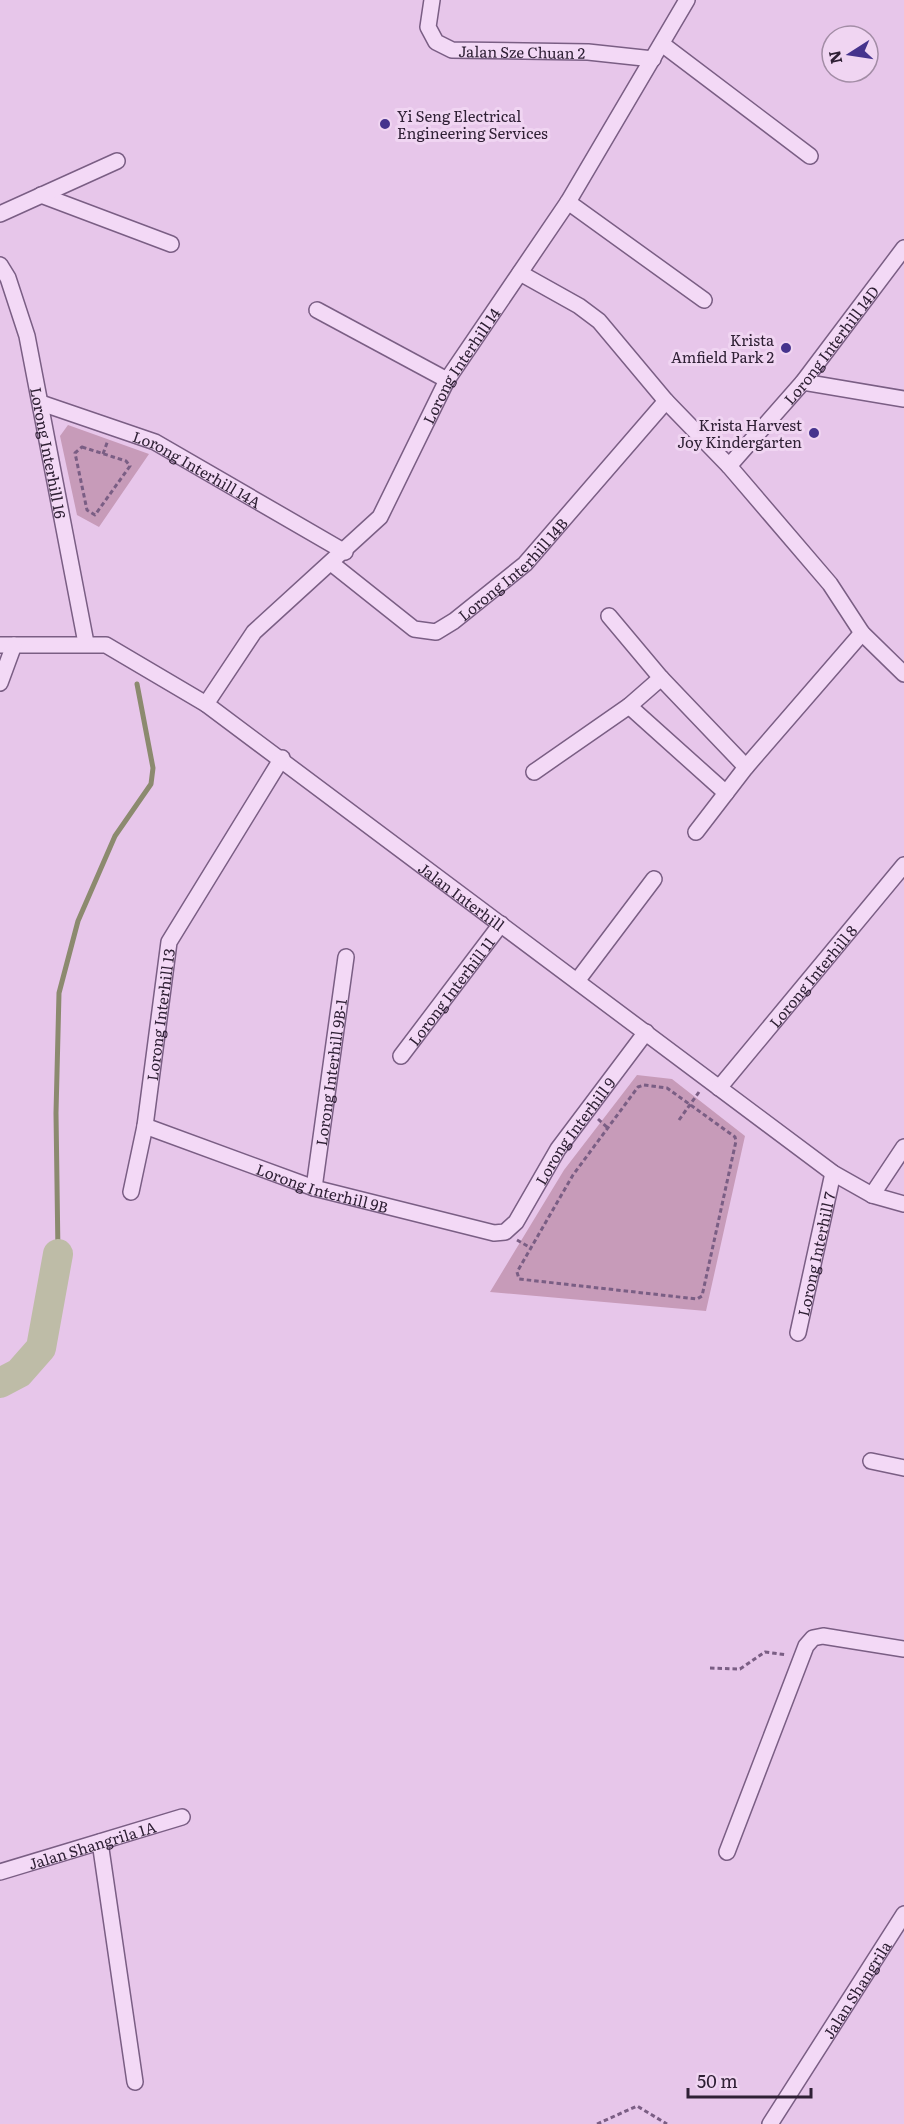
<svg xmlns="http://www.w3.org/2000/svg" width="904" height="2124" viewBox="0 0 904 2124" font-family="Literata,serif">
	<rect width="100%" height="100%" fill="#e7c6ea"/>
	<path fill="#c79bb9" d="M68 425 149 454 99 527 77 515 60 436Z
		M637 1075 672 1079 745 1136 706 1311 490 1292 564 1170Z"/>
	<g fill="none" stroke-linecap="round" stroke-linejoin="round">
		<path stroke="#8c8a6f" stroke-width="5" d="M58 1254 56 1113 59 993 78 921 115 836 151 784 153 768 137 684"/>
		<path stroke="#bebca7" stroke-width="30" d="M0 1383 19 1373 41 1348 58 1254"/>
		<defs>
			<g id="street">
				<path id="s1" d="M432 0 428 27 436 42 452 50 588 52 653 59"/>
				<path d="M662 44 810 156"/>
				<path d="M41 195 171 244"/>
				<path d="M568 202 704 300"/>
				<path d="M0 214 117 161"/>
				<path id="s2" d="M0 265 8 278 27 336 86 643"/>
				<path id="s3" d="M520 273 579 306 599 321 666 401 729 466 803 382 904 248"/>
				<path d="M317 310 447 380"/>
				<path d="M803 382 904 399"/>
				<path id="s4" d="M41 403 155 442 345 552"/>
				<path d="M729 466 830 584 862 633 904 674"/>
				<path id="s5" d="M331 563 414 629 436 632 454 621 525 564 666 401"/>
				<path d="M609 616 661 678 746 767"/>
				<path id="s6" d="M0 645H106L206 704 833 1173 872 1195 904 1204"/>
				<path d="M0 683 14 645"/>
				<path id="s7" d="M206 704 254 632 380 517 447 380 568 202 687 0"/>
				<path d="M629 706 726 793"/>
				<path d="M534 772 629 706 661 678"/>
				<path d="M696 832 746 767 862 633"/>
				<path d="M577 981 654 879"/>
				<path id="s8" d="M401 1056 501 924"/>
				<path id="s9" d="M719 1088 904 865"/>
				<path id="s10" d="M145 1126 314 1188 494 1233 505 1232 516 1222 558 1149 646 1032"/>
				<path id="s11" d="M314 1188 346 957"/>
				<path id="s12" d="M131 1192 145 1126 169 942 282 758"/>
				<path d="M872 1195 904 1147"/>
				<path id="s13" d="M798 1333 833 1173"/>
				<path d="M871 1461 904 1468"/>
				<path d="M100 1842 135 2082"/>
				<path d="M727 1852 806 1646 813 1638 823 1636 904 1649"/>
				<path id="s14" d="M0 1872 182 1817"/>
				<path id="s15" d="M770 2124 904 1914"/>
			</g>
		</defs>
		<use href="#street" stroke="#7a5e84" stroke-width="18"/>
		<path stroke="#7a5e84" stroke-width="3" stroke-dasharray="4.5 3" stroke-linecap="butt" d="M82 447 126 461 130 466 95 515 87 510 75 453Z
			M103 454 108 440
			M644 1085 667 1088 735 1137 736 1141 702 1296 697 1299 519 1279 517 1272 573 1175 638 1087Z
			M598 1119 608 1128
			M679 1120 699 1092
			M517 1240 531 1248
			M710 1668 740 1669 765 1652 787 1655
			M597 2124 637 2106 667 2124"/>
		<use href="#street" stroke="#f3d9f6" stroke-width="15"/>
	</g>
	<g fill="#45338d" stroke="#f0d5f2" stroke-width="2">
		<circle cx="385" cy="124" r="6"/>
		<circle cx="786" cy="348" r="6"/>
		<circle cx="814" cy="433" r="6"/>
	</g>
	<g text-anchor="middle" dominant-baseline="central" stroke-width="6" stroke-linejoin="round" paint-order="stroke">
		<g font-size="15" fill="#2f2035" stroke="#f0d5f2">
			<text stroke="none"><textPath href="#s1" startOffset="132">Jalan Sze Chuan 2</textPath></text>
			<text stroke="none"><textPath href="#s3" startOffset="446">Lorong Interhill 14D</textPath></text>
			<text stroke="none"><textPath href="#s7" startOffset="429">Lorong Interhill 14</textPath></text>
			<text stroke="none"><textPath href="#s2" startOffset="195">Lorong Interhill 16</textPath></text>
			<text stroke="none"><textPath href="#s4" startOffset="170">Lorong Interhill 14A</textPath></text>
			<text stroke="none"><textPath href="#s5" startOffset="228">Lorong Interhill 14B</textPath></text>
			<text stroke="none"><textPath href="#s6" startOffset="542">Jalan Interhill</textPath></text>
			<text stroke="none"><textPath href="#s9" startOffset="146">Lorong Interhill 8</textPath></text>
			<text stroke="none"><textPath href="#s8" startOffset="82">Lorong Interhill 11</textPath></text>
			<text stroke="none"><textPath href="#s12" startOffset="180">Lorong Interhill 13</textPath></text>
			<text stroke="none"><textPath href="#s11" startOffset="117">Lorong Interhill 9B-1</textPath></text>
			<text stroke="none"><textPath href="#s10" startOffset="500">Lorong Interhill 9</textPath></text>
			<text stroke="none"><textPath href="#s10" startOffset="188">Lorong Interhill 9B</textPath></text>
			<text stroke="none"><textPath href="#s13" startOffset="81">Lorong Interhill 7</textPath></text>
			<text stroke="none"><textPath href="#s14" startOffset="96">Jalan Shangrila 1A</textPath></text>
			<text stroke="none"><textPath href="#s15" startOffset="160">Jalan Shangrila</textPath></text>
		</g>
		<g font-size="15" fill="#2f2035" stroke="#f0d5f2" text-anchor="end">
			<text x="397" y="115" text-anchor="start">Yi Seng Electrical<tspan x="397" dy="17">Engineering Services</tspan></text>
			<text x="774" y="339">Krista<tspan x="774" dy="17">Amfield Park 2</tspan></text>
			<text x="802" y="424">Krista Harvest<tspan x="802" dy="17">Joy Kindergarten</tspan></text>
		</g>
	</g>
	<g transform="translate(850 54) rotate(258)"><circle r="28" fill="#f0d5f2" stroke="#a38da6" stroke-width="1.5"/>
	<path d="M0-4.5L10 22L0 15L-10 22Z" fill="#45338d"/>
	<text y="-9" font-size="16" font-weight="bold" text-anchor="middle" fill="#2f2035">N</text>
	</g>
	<path d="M688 2088v9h123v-9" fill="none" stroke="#2f2035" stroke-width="3"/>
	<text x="697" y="2088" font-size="18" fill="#2f2035" stroke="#f0d5f2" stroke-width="4.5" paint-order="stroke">50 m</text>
</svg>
